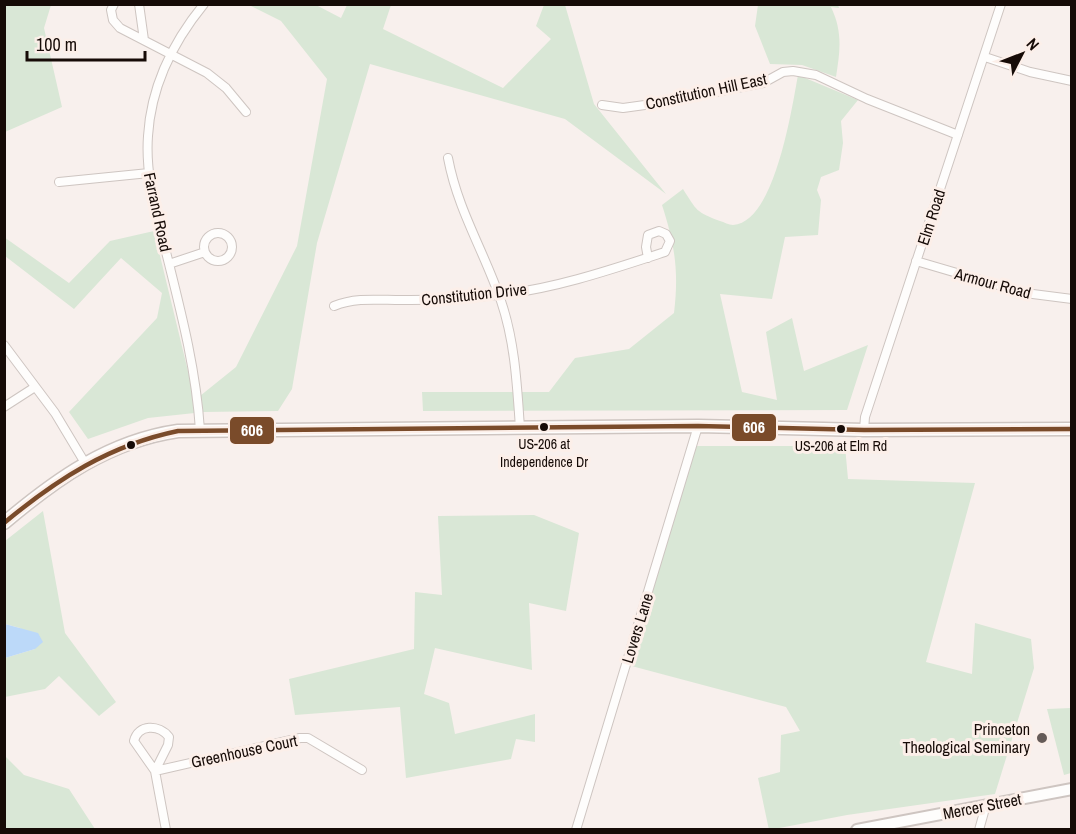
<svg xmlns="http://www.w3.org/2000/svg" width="1076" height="834" viewBox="0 0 1076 834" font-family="'Archivo Narrow',sans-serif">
	<rect width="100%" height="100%" fill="#f8f0ed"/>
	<path fill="#d9e7d6" d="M5 4 51 5 44 28 62 107 5 132Z
		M249 5H316L341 18 347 5H391L383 29 503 88 551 39 536 26 544 5H565L594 104 666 194 565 119 370 64 317 243 292 389 278 411 204 412 148 418 88 439 69 412 157 318 162 293 121 258 74 309 5 256 4 237 69 283 110 241 154 231 195 400 236 367 297 246 327 79 281 21Z
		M758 5H838L839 8 831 7C843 32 840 51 836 77L802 65 770 64 755 26Z
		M798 75 858 100 841 121 843 143 839 170 821 177 817 190 821 200 818 235 785 237 772 299 720 294 742 392 777 400 766 332 792 318 804 371 868 345 847 410 423 411 422 392H549L575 358 629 349 674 313C679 272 675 245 662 205L683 189C697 211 696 212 720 221 724 222 729 225 733 225 775 223 792 107 798 75Z
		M691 446H845L848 479 975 483 926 662 972 674 975 623 1031 639 1034 668 995 794 847 815 769 830 758 778 780 772 781 735 800 731 786 707 624 664Z
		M43 511 65 633 116 702 99 716 59 676 45 689 5 697V658L35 649 20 628 5 624V541Z
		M534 515 579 533 566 611 529 603 532 670 435 648 424 694 449 703 455 734 535 714V742L516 739 511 759 406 778 400 707 295 715 289 679 414 649 415 592 442 595 438 516Z
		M1071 708V773L1064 775 1047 709Z
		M4 755 24 775 69 789 95 829H5Z"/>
	<path fill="#bcd9f9" d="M5 624 38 633 43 642 35 649 5 658Z"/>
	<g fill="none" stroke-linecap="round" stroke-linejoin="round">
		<defs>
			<path id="minor" d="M114 4 111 10 113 20 120 28 207 73 226 88 246 112
				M139 4 144 40
				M985 57 1030 72 1072 81
				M602 105 623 108 652 104 763 83 783 72 793 71 816 75 867 99 958 135
				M448 158C458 211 484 251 501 301 515 342 517 385 520 428
				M59 182 149 173
				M204 247a14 14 0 1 1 28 0a14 14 0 1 1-28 0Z
				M916 261 1025 293 1072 299
				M169 264 205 252
				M334 306C359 296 383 301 410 300 438 300 468 298 497 295 554 289 610 270 665 252L670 241 666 234 659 231 648 235 646 247 648 258
				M4 345 55 413 85 463
				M4 407 35 387
				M200 430C196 369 181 312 166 252 157 214 145 176 148 136 151 86 173 42 204 4
				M864 430 865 417 1001 4
				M155 771 300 738H308L362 770
				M155 771 168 745 169 737C159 724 138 724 134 741L155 771 166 830
				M576 830 698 426
				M979 830 986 805"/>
			<path id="major" d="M857 830 1072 789"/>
			<path id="highway" d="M4 523C56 479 109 441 178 431L698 426 864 430 1072 429"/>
		</defs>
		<use href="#minor" stroke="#cec5c1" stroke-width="10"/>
		<use href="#major" stroke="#cec5c1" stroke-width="14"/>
		<use href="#highway" stroke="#cec5c1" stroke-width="15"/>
		<use href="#minor" stroke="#fefdfc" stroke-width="8"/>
		<use href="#major" stroke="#fefdfc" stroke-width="10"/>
		<use href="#highway" stroke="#fefdfc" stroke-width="12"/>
		<defs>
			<path id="bus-1" d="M4 523C57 479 110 445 178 431L698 426 864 430 1072 429"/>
		</defs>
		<use href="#bus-1" stroke="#fcefe9" stroke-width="9"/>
		<use href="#bus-1" stroke="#7a4b2a" stroke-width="4.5"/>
	</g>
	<g fill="#160b07" stroke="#fcefe9" stroke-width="2">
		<circle cx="544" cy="427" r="5"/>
		<circle cx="841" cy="429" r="5"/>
		<circle cx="131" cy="445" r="5"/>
	</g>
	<circle fill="#655b58" stroke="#fcefe9" stroke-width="2" cx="1042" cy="738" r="6"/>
	<g text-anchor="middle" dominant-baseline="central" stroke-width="6" stroke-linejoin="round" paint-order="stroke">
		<g font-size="14" fill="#160b07" stroke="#fcefe9">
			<text x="544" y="444">US-206 at<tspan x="544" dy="18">Independence Dr</tspan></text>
			<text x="841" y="446">US-206 at Elm Rd</text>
		</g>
		<g font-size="16" fill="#160b07" stroke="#fcefe9">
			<text transform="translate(706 91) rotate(-12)">Constitution Hill East</text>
			<text transform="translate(158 212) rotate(78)">Farrand Road</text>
			<text transform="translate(931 217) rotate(-72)">Elm Road</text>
			<text transform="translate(993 283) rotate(15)">Armour Road</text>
			<text transform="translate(474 294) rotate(-6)">Constitution Drive</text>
			<text transform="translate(637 628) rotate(-73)">Lovers Lane</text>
			<text transform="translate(244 751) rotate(-12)">Greenhouse Court</text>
			<text transform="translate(982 806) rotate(-11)">Mercer Street</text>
		</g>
		<g font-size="16" fill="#160b07" stroke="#fcefe9" text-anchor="end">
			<text x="1030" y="729">Princeton<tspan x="1030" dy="18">Theological Seminary</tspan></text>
		</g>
	</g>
	<g stroke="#fcefe9" stroke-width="2">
		<rect x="731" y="413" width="46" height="29" rx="6" fill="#7a4b2a"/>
		<rect x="229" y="416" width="46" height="29" rx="6" fill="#7a4b2a"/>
	</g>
	<g font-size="16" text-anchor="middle" font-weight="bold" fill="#fff">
		<text x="754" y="433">606</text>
		<text x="252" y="436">606</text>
	</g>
	<rect width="1076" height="834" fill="none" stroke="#160b07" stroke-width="12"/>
	<g transform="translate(1022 54) rotate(48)" stroke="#fcefe9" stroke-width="4.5" paint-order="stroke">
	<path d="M0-4.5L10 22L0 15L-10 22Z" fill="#160b07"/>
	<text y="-9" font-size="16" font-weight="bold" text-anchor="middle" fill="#160b07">N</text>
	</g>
	<path d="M27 51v9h118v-9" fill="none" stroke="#160b07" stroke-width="3"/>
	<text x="36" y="51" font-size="18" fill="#160b07" stroke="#fcefe9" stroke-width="4.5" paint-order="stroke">100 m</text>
</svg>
